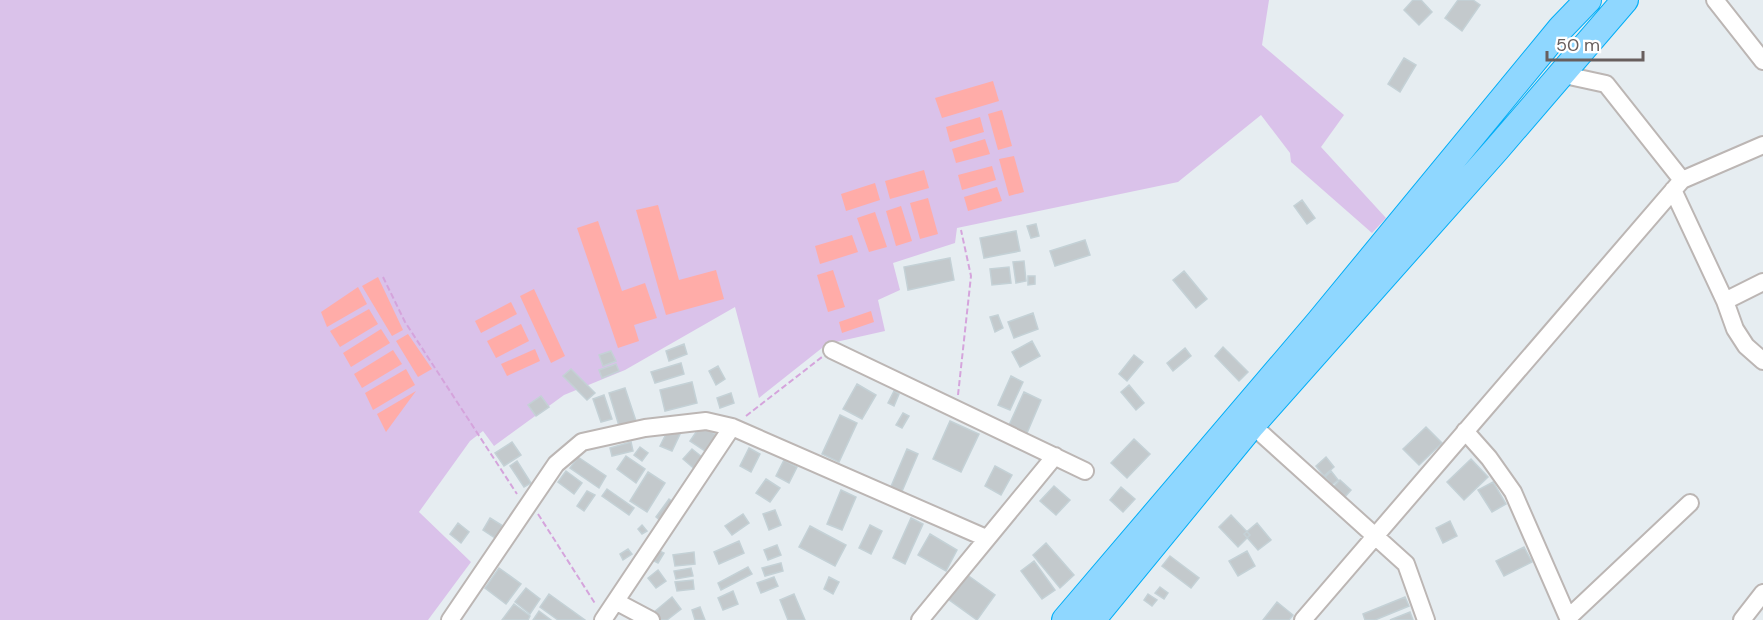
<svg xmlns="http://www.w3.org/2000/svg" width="1763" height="620" viewBox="0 0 1763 620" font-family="'DM Sans',sans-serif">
	<rect width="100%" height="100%" fill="#e6edf1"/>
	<path fill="#dac2ea" d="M0 0H1269L1262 45 1344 115 1321 147 1386 218 1372 233 1291 162 1290 153 1261 115 1178 182 957 228 955 243 893 263 900 290 878 300 885 331 827 344 759 398 735 307 625 370 564 395 494 446 483 431 470 441 419 512 471 562 428 620H0Z"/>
	<path fill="#ffaca8" d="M993 81 999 101 942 118 935 98Z
		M1002 110 1012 146 998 150 988 114Z
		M980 117 984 132 950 142 946 127Z
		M985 139 990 154 956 163 952 149Z
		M1014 156 1024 192 1009 196 999 159Z
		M992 166 996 180 962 190 958 175Z
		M924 170 929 188 890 199 885 181Z
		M875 183 880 200 846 211 841 194Z
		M997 187 1002 201 968 211 964 197Z
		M928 198 938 234 920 239 910 203Z
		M658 205 679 280 716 270 724 299 666 315 636 210Z
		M901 206 912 241 896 246 886 211Z
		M875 212 887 247 869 252 857 218Z
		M598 221 622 291 645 283 657 318 634 325 639 341 618 348 577 228Z
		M852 235 858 252 820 264 815 246Z
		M833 270 845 307 828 312 817 275Z
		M378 277 403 330 392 336 362 286Z
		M358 287 367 304 327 327 321 312Z
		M534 289 565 356 551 363 520 296Z
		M511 302 517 314 481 333 475 321Z
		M369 309 378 324 340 347 330 331Z
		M871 311 874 322 842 333 839 322Z
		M521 324 529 341 496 358 487 341Z
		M381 329 390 343 351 367 343 353Z
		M408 334 432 369 418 377 396 341Z
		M535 349 540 361 507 376 501 364Z
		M393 350 402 364 362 388 354 374Z
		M406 369 415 385 373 410 365 393Z
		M416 391 386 432 377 414Z"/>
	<path fill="#c3c9cc" stroke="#c4d1d6" stroke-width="1.5" d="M1413 0H1421L1432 12 1419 25 1404 10Z
		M1458 0H1473L1480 5 1462 31 1445 18Z
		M1404 58 1416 65 1400 92 1388 84Z
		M1302 200 1315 218 1307 224 1294 206Z
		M1036 224 1039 236 1031 238 1027 226Z
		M1016 231 1020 251 984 258 980 238Z
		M1085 240 1090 255 1055 266 1050 251Z
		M950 258 954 280 908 290 904 267Z
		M1024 261 1026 281 1016 283 1013 262Z
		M1009 267 1011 283 992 285 990 269Z
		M1184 271 1207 299 1196 308 1173 280Z
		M1028 276H1035V284L1028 285Z
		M1033 313 1038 329 1014 338 1008 322Z
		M998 315 1003 328 995 332 990 317Z
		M1032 341 1040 356 1020 367 1012 352Z
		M684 344 687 354 669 361 666 351Z
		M1223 347 1248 372 1239 381 1215 356Z
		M1185 348 1191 356 1173 371 1167 363Z
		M611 351 616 361 603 366 599 355Z
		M1134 355 1143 362 1127 381 1119 374Z
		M681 363 684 374 655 383 651 372Z
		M616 364 619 371 602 378 599 370Z
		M718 366 725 379 716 385 709 371Z
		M571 369 595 393 587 400 563 376Z
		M1011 376 1023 382 1010 410 998 405Z
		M692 382 697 403 665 411 660 390Z
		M857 384 876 395 862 419 843 409Z
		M1129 385 1144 403 1136 410 1121 392Z
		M625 388 637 424 620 429 609 393Z
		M894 391 899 394 894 406 888 403Z
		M1024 392 1041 400 1027 433 1009 425Z
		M731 393 734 403 720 408 717 398Z
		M604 395 612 419 601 422 593 399Z
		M541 396 549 407 536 416 528 405Z
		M903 413 909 416 902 428 896 425Z
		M840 415 857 423 839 462 822 454Z
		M950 421 979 434 961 472 933 459Z
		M701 425 716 435 705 451 690 441Z
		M670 426 681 432 672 451 660 446Z
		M1426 427 1442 443 1419 465 1403 449Z
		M1134 439 1150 454 1127 478 1111 463Z
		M512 442 521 455 504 466 495 453Z
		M631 442 633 451 612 456 610 448Z
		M640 447 648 453 642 461 634 455Z
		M749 448 760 454 751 472 740 466Z
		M692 449 707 461 698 472 683 459Z
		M907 449 918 454 900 496 889 491Z
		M626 456 645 469 636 483 617 469Z
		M578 457 606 476 599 488 570 468Z
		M1326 457 1334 467 1324 476 1316 466Z
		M1471 459 1488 477 1464 500 1447 482Z
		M784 460 797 467 789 483 776 476Z
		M517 461 531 483 524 487 510 466Z
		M995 466 1012 475 1001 495 985 486Z
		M566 471 582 483 574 494 558 482Z
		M1331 471 1338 480 1332 485 1325 477Z
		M648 472 665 483 647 512 630 501Z
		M766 479 780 488 770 502 756 493Z
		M1340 480 1351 490 1344 498 1332 488Z
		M1493 482 1506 504 1492 512 1478 490Z
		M1054 486 1070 500 1056 515 1040 501Z
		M1121 487 1135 499 1123 512 1110 500Z
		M607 489 634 508 629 515 602 496Z
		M841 490 856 497 842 530 827 524Z
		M587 491 595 495 584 511 577 506Z
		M669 499 677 505 663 523 656 517Z
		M775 510 781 525 769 530 763 514Z
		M743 514 749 523 732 535 725 526Z
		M1231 515 1250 535 1238 547 1219 527Z
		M490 518 503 526 495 538 483 530Z
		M911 518 923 524 905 564 893 558Z
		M1450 521 1457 536 1443 543 1436 528Z
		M458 523 469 532 461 543 450 534Z
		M1257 523 1271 540 1258 550 1244 534Z
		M642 525 647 531 642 534 638 529Z
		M870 525 882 531 871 554 859 548Z
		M810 526 846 545 835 566 799 547Z
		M930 534 957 550 946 571 918 555Z
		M739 541 744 553 719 564 714 552Z
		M1046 543 1074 575 1060 588 1033 555Z
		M777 545 781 555 768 560 764 550Z
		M1524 547 1532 562 1504 576 1496 561Z
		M628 549 632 554 623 560 620 554Z
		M655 549 664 553 658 563 650 559Z
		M1247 551 1255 566 1238 576 1229 561Z
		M694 552 695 564 675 566 673 555Z
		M1170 556 1199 578 1191 588 1162 566Z
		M1034 561 1055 590 1042 599 1021 571Z
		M781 563 783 571 765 576 762 568Z
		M748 567 752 574 721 590 718 583Z
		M499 568 521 584 506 604 485 588Z
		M691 568 693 576 676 579 674 571Z
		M658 570 666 581 656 588 648 578Z
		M966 574 995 595 977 620 948 599Z
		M774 577 778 586 761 593 757 583Z
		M829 577 839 582 833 594 824 589Z
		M693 580 694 589 677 591 675 582Z
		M1160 587 1168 593 1164 599 1155 593Z
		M526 588 540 599 530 614 515 602Z
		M733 591 738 604 723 610 718 598Z
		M549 594 585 620H558L540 607Z
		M794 594 805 620H788L780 600Z
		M1148 594 1157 600 1152 606 1144 600Z
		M672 597 681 609 667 620H660L654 612Z
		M1405 597 1409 606 1375 620H1365L1363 614Z
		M1277 602 1293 615 1289 620H1263Z
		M514 604 530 616 528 620H502Z
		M700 607 705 620H695L692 610Z
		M539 611 551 620H533Z
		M1410 612 1413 620H1390Z"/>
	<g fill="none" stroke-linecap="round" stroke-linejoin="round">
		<defs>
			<path id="minor" d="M1715 0 1763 61
				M1560 74 1606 84 1682 180
				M1673 190 1725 301 1735 329 1746 346 1763 361
				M1725 301 1763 282
				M832 350 1085 471
				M1252 425 1406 564 1426 620
				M1465 431 1489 458 1513 492 1569 620
				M617 602 651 620
				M1568 618 1690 503
				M450 620 556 464 582 442 645 428 706 421 732 427 986 538
				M603 620 732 427
				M920 620 1055 456
				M1303 620 1682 180 1763 145
				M1742 620 1763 593"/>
			<path id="highway" d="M1065 620 1319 322 1561 28 1588 0
				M1092 620 1252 425 1496 150 1625 0"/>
		</defs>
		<use href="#minor" stroke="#bcb6b4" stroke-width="20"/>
		<use href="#highway" stroke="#00aef7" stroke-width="28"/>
		<path stroke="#d5a4dc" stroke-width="2" stroke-dasharray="6 3" stroke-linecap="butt" d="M383 277 405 322 517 494
			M958 395 971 276 961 230
			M746 416 822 357
			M538 514 596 605"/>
		<use href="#minor" stroke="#fff" stroke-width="16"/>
		<use href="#highway" stroke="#8fd7ff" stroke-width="26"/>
	</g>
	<path d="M1547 51v9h96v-9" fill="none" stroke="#685f5e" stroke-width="3"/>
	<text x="1556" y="51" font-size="18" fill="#685f5e" stroke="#ffffff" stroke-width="4.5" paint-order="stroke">50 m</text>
</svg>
